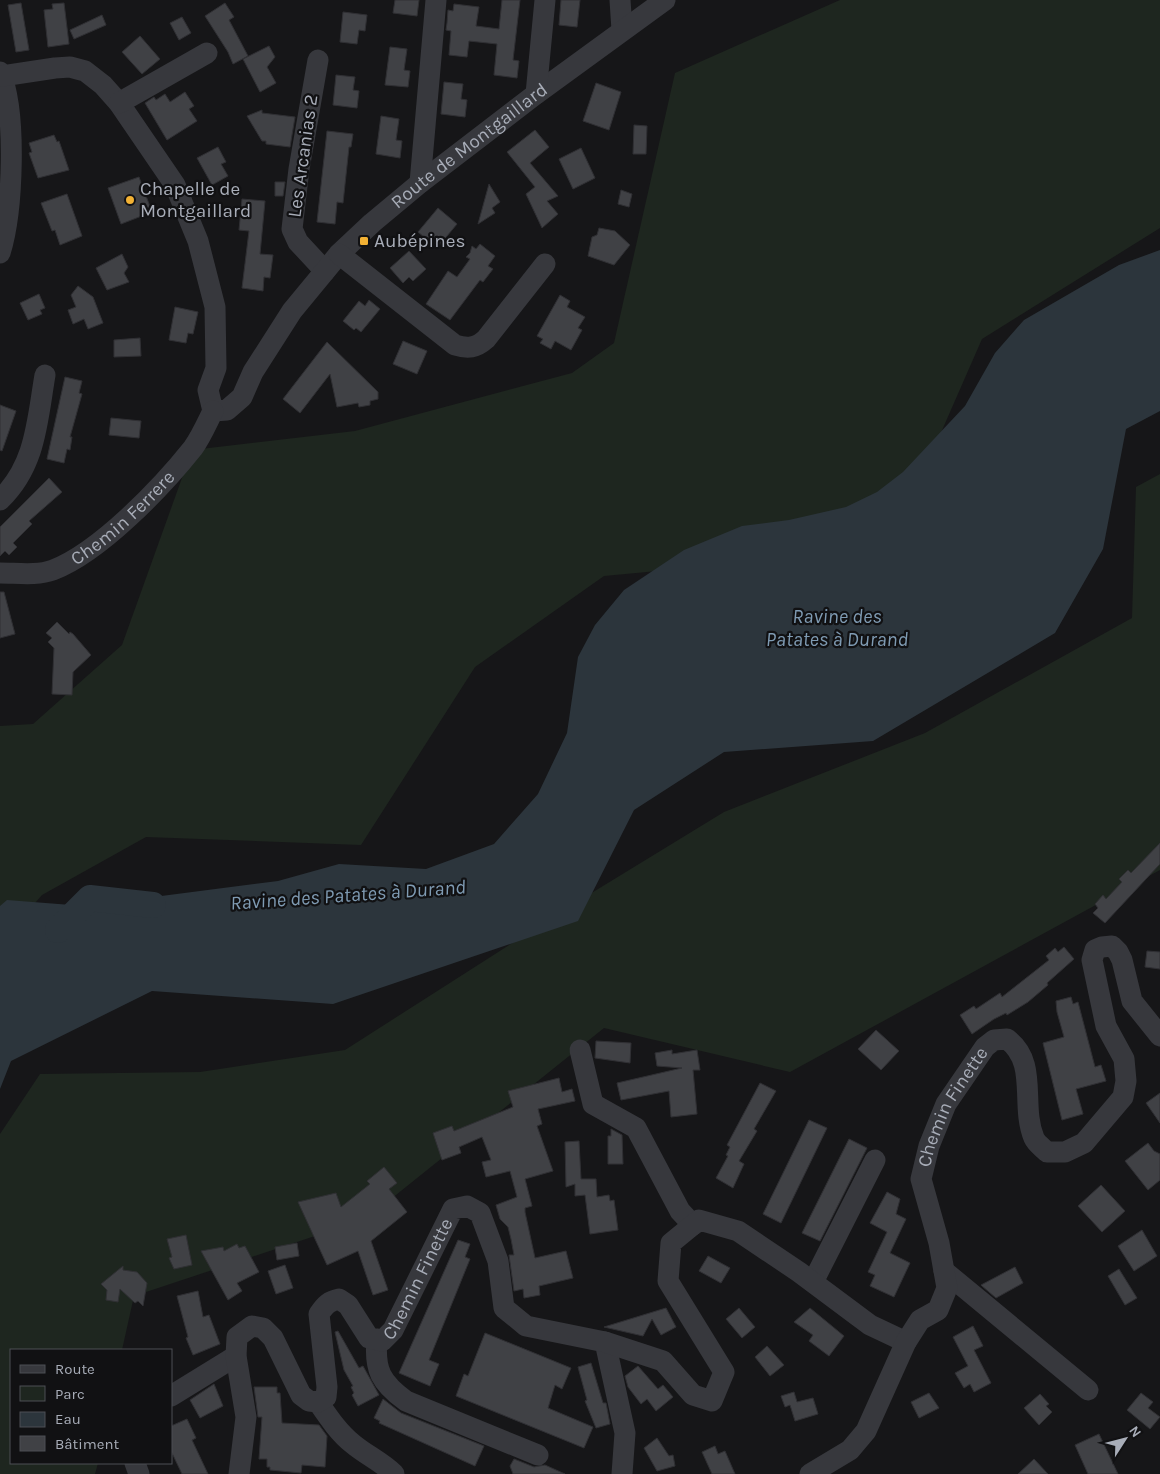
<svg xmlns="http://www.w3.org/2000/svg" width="1160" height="1474" viewBox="0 0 1160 1474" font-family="Karla,sans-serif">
	<rect width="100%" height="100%" fill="#161618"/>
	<path fill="#1e261f" d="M840 0H1160V228L982 339 890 549 604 576 475 667 361 845 146 837 42 895 0 943V726L33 724 122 645 192 450 355 431 572 373 614 343 675 73Z
		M1160 474V870L790 1072 604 1028 366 1219 134 1296 122 1350H11V1463H98L95 1474H0V1134L40 1074 200 1072 345 1050 567 908 724 812 925 733 1132 618 1136 487Z"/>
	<path fill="#2c353c" d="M1160 250V411L1126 429 1103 549 1055 633 873 741 724 752 634 810 578 921 333 1004 152 991 11 1061 0 1089V906L7 900 84 906 278 881 339 864 426 869 494 844 538 794 567 733 578 657 595 625 624 590 684 550 742 526 789 520 846 507 877 492 903 472 965 406 995 353 1024 320 1119 265Z"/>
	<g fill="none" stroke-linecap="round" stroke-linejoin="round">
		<path stroke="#2c353c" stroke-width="26" d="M58 930 90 898 153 905"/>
	</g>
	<path fill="#404145" stroke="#303034" d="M395 0H419L417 16 393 13Z
		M502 0H520L513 60 519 61 517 78 494 75 497 44 469 41 467 57 449 55 451 31 446 30 447 23 448 10 453 11 454 4 479 7 476 26 499 29Z
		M561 0H580L577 27 559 25Z
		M21 3 29 50 16 52 8 5Z
		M64 3 69 44 48 47 44 10 53 9 52 4Z
		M225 3 234 17 229 20 248 56 233 64 228 52 205 16Z
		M343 12 367 15 365 31 359 30 357 44 340 42Z
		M102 15 106 25 74 39 70 30Z
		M182 17 191 33 179 40 170 23Z
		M140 36 160 59 142 74 122 52Z
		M269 46 275 57 267 67 276 83 260 92 243 59Z
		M390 47 407 49 404 70 410 71 408 87 385 85Z
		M336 75 355 77 353 90 359 91 357 108 333 105Z
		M444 82 463 84 461 99 467 100 465 117 441 114Z
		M596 83 621 92 609 130 583 121Z
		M185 92 194 106 189 109 197 121 167 140 145 103 154 97 156 100 165 94 170 102Z
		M262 110V113L295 117 290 147 266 144V141H262L247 116Z
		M381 116 399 119 396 140 402 141 400 158 376 154Z
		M634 125 647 126 646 154H633Z
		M535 130 549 147 530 163 558 196 547 201 558 214 542 228 526 194 535 187 507 152Z
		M327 131 353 134 351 147H349L343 203 337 202 335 224 317 222Z
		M54 135 57 142 59 141 69 170 38 178 29 153 32 152 29 143Z
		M218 147 226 162 221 164 228 176 212 185 197 158Z
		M581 148 595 178 573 189 559 159Z
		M139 177 152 212 121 224 108 188Z
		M275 182H285L283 196H275Z
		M489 184 500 202 492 208 495 213 478 224Z
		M621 190 632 194 629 207 618 204Z
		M67 194 82 236 60 245 55 230 52 231 41 203Z
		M242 199 265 201 260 254 273 255 270 278 264 277 263 291 242 288 249 231 239 230Z
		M438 208 457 224 437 248 418 232Z
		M599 228 615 231 630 245 614 265 588 256 592 237 597 235Z
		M480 244 495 256 488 266 493 269 483 282 480 280 450 320 426 304 448 271 457 277 470 259 466 257 470 253 472 246 476 249Z
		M409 251 426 269 413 281 409 277 403 283 390 268Z
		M122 254 128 267 124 273 129 282 107 290 96 268Z
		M78 286 93 297 103 323 88 329 84 319 73 324 68 310 76 307 71 295Z
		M39 294 45 308 40 310 42 314 28 320 20 303Z
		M560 295 570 301 567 307 585 317 578 328 582 330 571 350 555 341 551 349 540 343 543 339 537 336Z
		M369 300 380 309 361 332 356 328 354 330 343 321 359 301 365 306Z
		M175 307 198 312 193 334 188 333 186 343 169 340Z
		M140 338 141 356 114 357V340Z
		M403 341 427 351 417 374 393 364Z
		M327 342 378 392V399L370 401V405L359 407 358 403 337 407 330 374 300 413 283 399Z
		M65 377 82 381 79 393 82 394 70 437H72L70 450 67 449 64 463 47 459Z
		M0 405 16 411 2 451 0 450Z
		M111 418 141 421 139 438 109 435Z
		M49 478 62 492 29 521 32 524 13 543 17 547 9 555 5 551 0 556V527Z
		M0 592H4L15 634 0 638Z
		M57 622 69 634 70 632 73 634 91 655 73 672 72 695 52 694 54 648 48 642 52 638 46 633Z
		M1160 843V864L1105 923 1093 913 1098 908 1095 904 1103 895 1106 899 1122 882 1119 879 1128 870 1131 873Z
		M1064 947 1074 959 1047 983 1048 985 1028 1002 1007 1015 1006 1013 994 1019 972 1034 960 1015 974 1006 976 1009 1000 993 1002 997 1049 960 1046 956 1055 948 1058 952Z
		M1147 951 1160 952V969L1145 967Z
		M1071 997 1073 1004 1078 1002 1095 1067 1101 1065 1106 1081 1076 1089 1083 1114 1062 1120 1043 1043 1064 1037 1057 1012 1056 1001Z
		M876 1030 899 1051 881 1070 858 1049Z
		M596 1041 631 1043 630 1063 595 1058Z
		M672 1050V1054L697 1050 700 1070H693L697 1114 671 1117 669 1091 621 1100 617 1083 682 1068 657 1066 655 1053Z
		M559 1078 562 1092 572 1089 575 1101 538 1109 542 1124 537 1126 553 1171 525 1179 532 1206 525 1208V1212L535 1258 566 1251 573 1278 539 1286 540 1295 524 1298 523 1289 514 1291 509 1255H514L511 1239 508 1227 500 1219 496 1205 517 1197 510 1171 486 1177 482 1162 491 1160 482 1137 459 1147 461 1153 442 1160 433 1133 452 1126 454 1131 513 1107 508 1091Z
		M760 1083 776 1091 754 1129 757 1131 739 1161 744 1164 733 1188 716 1178 728 1156 726 1155 730 1147 727 1145Z
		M1160 1093V1123L1146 1103Z
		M809 1120 827 1128 781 1223 763 1214Z
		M611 1129 622 1135 623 1164H608V1136H611Z
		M849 1139 867 1148 820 1241 802 1233Z
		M579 1141 581 1179H596L597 1197 609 1195 610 1201 614 1200 618 1230 590 1234 585 1195 575 1196V1184L566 1187 565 1142Z
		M1148 1143 1154 1151 1160 1154V1180L1148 1190 1125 1161Z
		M384 1167 397 1183 389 1189 407 1212 371 1241 388 1290 373 1295 358 1251 327 1265 298 1202 336 1193 341 1207 370 1184 367 1181Z
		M1101 1185 1125 1211 1102 1232 1078 1206Z
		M887 1192 900 1199 896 1214 906 1219 890 1253 910 1263 894 1297 870 1286 875 1275 868 1272 887 1232 870 1223Z
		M1142 1230 1157 1256 1134 1271 1118 1246Z
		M186 1235 192 1265 174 1269 169 1258 172 1257 167 1239Z
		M458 1240 470 1244 465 1257 470 1259 429 1360 439 1364 430 1386 399 1373Z
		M297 1243 299 1256 277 1260 275 1247Z
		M237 1244 239 1248 245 1246 259 1272 237 1283 242 1291 228 1300 201 1251 223 1247 224 1251Z
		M708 1256 730 1268 721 1283 699 1271Z
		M285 1265 293 1288 276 1294 268 1271Z
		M123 1266V1270L137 1272 147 1283 143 1306 138 1301 135 1303 120 1289 118 1302 106 1300 107 1290 101 1284Z
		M1015 1267 1023 1283 996 1298 982 1286 981 1285Z
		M1119 1269 1137 1298 1125 1305 1108 1276Z
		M198 1291 203 1317 209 1315 220 1344 193 1355 186 1338 188 1337 177 1296Z
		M666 1308 676 1327 661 1335 652 1319 643 1336 604 1327Z
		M739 1308 755 1327 742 1338 726 1319Z
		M810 1308 844 1336 829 1356 809 1341 813 1335 794 1322Z
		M973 1326 983 1346 974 1350 991 1383 974 1392 970 1384 964 1388 955 1373 968 1366 953 1337Z
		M338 1331 359 1368 363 1366 379 1395 358 1406 352 1395 354 1393 351 1387 353 1386 344 1370 335 1332Z
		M485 1333 571 1368 562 1389 555 1385 548 1408 593 1427 584 1448 456 1396 464 1374 468 1376Z
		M767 1346 784 1365 770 1376 755 1357Z
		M591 1363 603 1403H606L610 1424 596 1428 585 1401 587 1400 578 1367Z
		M638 1366 658 1389 663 1385 673 1397 656 1411 647 1399 641 1404 628 1387 625 1376Z
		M214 1384 223 1406 200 1418 190 1400Z
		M254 1387H277V1393H280L282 1423 319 1425 327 1436 325 1467 302 1465 301 1473 270 1470V1467H267V1459H259L262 1417H258Z
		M794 1392 797 1402 813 1398 818 1414 795 1421 790 1405 785 1407 781 1396Z
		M929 1393 939 1408 919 1418 911 1402Z
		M1141 1393 1153 1402 1148 1408 1160 1417 1150 1429 1127 1410Z
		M1040 1394 1049 1404 1046 1406 1052 1412 1039 1425 1024 1408Z
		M383 1399 401 1413 484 1446 475 1466 379 1423 380 1421 374 1418Z
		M187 1419 196 1438 192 1440 208 1474H182L171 1451V1426Z
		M1099 1434 1118 1474H1088L1075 1445Z
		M657 1438 669 1456 673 1455 675 1466 657 1471 644 1448Z
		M715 1446 718 1454 725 1451 735 1474H712L702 1452Z
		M514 1459 534 1467 545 1465 565 1474H513L510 1466Z
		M1034 1459 1048 1474H1018Z"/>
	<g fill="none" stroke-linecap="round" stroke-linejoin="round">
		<g stroke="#37383d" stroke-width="21">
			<path d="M620 0 622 30"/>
			<path d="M318 60 299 169 292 229 298 242 325 271"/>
			<path d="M0 72C17 112 13 211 0 253"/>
			<path id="s1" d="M2 76 55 68 70 67 85 71 103 85 119 103 175 185 198 241 215 307 216 368 208 390 213 411 227 410 242 397 253 372 292 311 339 254 372 223 420 183 536 94 665 0"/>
			<path d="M536 94 545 0"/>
			<path d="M119 103 207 53"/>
			<path d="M420 183 436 0"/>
			<path d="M339 254 455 345C468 349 476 348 486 339L545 264"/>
			<path d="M0 500C36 465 37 422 45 375"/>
			<path id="s2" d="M0 573C17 573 37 576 53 570 100 552 162 487 193 448 201 437 207 423 213 411"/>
			<path d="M580 1050 593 1104 636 1128 680 1211 693 1225"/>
			<path d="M944 1271 1088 1390"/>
			<path d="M813 1282 875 1160"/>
			<path d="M377 1339C374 1370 381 1383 406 1401L538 1455"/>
			<path d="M605 1342 625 1433 622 1474"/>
			<path d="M171 1396 236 1356"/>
			<path d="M318 1402C329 1418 339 1433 353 1444 366 1455 382 1462 394 1474"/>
			<path d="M135 1463 139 1474"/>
			<path id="s3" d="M239 1474 246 1417 236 1356 237 1337 252 1326 263 1328 273 1338 301 1395 309 1401 318 1402 326 1397 327 1387 319 1314C325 1305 329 1301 339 1299L348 1305 369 1338 382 1341 393 1330 453 1209 467 1206 480 1213 498 1261 504 1308 526 1326 605 1342 663 1361 693 1395 712 1401 724 1372 668 1281 671 1243 699 1220 738 1231 799 1272 870 1325 906 1342"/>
			<path id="s4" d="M810 1474 850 1450 866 1431 906 1342 920 1320 938 1310 947 1288 939 1243 921 1179 929 1146 946 1104 985 1047 994 1040 1007 1039C1039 1063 1020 1104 1034 1138 1036 1143 1043 1148 1047 1152H1065L1084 1143 1123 1097 1126 1081 1124 1059 1106 1026 1092 960 1095 950 1102 947 1112 946 1118 952 1122 960 1132 1001 1160 1036"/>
		</g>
	</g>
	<g fill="#f2b134" stroke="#111113" stroke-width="2">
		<circle cx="130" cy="200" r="5"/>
		<rect x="359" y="236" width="10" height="10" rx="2.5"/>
	</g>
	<g text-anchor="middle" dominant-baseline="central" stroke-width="4.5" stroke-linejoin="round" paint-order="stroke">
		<g font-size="19" fill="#a8adb8" stroke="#111113">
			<text stroke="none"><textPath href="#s1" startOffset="842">Route de Montgaillard</textPath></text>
			<text transform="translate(303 156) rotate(-82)">Les Arcanias 2</text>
			<text stroke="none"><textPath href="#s2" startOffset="141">Chemin Ferrere</textPath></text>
			<text stroke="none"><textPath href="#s4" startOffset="431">Chemin Finette</textPath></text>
			<text stroke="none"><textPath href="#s3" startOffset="519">Chemin Finette</textPath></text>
		</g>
		<g font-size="19" fill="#a8adb8" stroke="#111113" text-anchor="start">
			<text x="140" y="189">Chapelle de<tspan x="140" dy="22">Montgaillard</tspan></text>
			<text x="374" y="241">Aubépines</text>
		</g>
		<g font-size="20" font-style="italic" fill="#7f9bb3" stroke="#111113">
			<text x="837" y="616">Ravine des<tspan x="837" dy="23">Patates à Durand</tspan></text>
			<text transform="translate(348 895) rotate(-4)">Ravine des Patates à Durand</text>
		</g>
	</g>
	<rect x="10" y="1349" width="162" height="115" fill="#111113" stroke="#4d4f55"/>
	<rect x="20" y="1365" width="25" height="8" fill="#37383d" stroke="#4d4f55"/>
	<text x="55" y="1374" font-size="15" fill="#a8adb8">Route</text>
	<rect x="20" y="1386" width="25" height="15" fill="#1e261f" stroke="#4d4f55"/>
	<text x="55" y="1399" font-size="15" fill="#a8adb8">Parc</text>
	<rect x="20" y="1412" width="25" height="15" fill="#2c353c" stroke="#4d4f55"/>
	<text x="55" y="1424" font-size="15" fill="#a8adb8">Eau</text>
	<rect x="20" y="1436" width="25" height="15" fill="#404145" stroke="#4d4f55"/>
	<text x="55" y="1449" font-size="15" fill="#a8adb8">Bâtiment</text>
	<g transform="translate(1125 1439) rotate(54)" stroke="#111113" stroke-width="4" paint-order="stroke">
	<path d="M0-4L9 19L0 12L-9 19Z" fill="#a8adb8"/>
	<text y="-8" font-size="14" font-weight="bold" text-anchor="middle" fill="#a8adb8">N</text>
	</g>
</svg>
